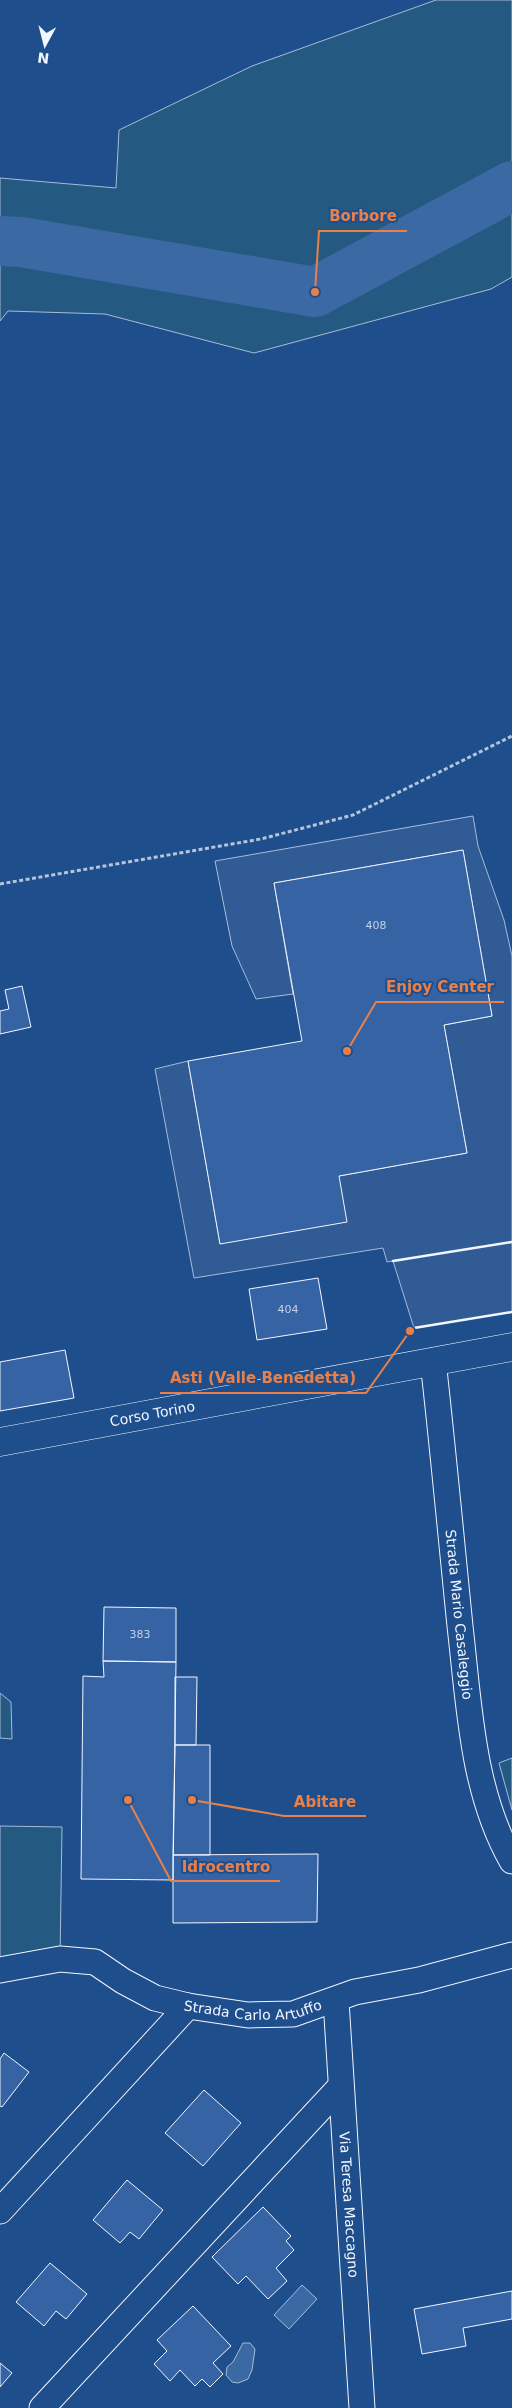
<svg xmlns="http://www.w3.org/2000/svg" width="512" height="2408" viewBox="0 0 512 2408" font-family="'DejaVu Sans',sans-serif">
	<rect width="100%" height="100%" fill="#1f4e8c"/>
	<path fill="#245a82" stroke="#a8bbd7" d="M436 0H512V277L491 289 254 353 105 314 8 311 0 321V178L116 188 119 130 252 66Z
		M0 1693 11 1702 12 1739 0 1738Z
		M512 1758V1810L499 1763Z
		M0 1826 62 1827 60 1959 0 1970Z"/>
	<path fill="#305b95" stroke="#a8bbd7" d="M473 816 478 846 504 920 512 956V1312L414 1328 393 1261 387 1262 383 1248 194 1278 155 1069 188 1061 220 1244 339 1176 467 1153 444 1025 492 1016 463 850 274 883 293 994 256 999 232 946 215 861Z"/>
	<path fill="#3b69a3" stroke="#a8bbd7" d="M302 2285 317 2299 289 2329 274 2315Z
		M243 2343H250L255 2349 252 2370 248 2379 238 2383 232 2382 226 2375 227 2367 233 2362Z"/>
	<g fill="none" stroke-linecap="round" stroke-linejoin="round">
		<path stroke="#3b69a3" stroke-width="50" d="M0 241 21 242 315 292 512 186"/>
	</g>
	<path fill="#3563a3" stroke="#f2f6ff" d="M463 850 492 1016 444 1025 467 1153 339 1176 347 1222 220 1244 188 1061 302 1041 274 883Z
		M22 986 31 1027 0 1034V1011L9 1009 5 990Z
		M318 1278 327 1329 257 1340 249 1289Z
		M65 1350 74 1398 0 1411V1362Z
		M104 1607 176 1608V1662L103 1661Z
		M103 1661 176 1662 173 1880 81 1879 83 1676 104 1677Z
		M175 1677H197L196 1745H175Z
		M175 1745H210V1855H173Z
		M318 1854 317 1922 173 1923V1855Z
		M4 2053 29 2072 2 2107 0 2106V2059Z
		M204 2090 241 2123 203 2166 165 2133Z
		M127 2180 163 2210 139 2239 130 2232 120 2243 93 2220Z
		M263 2207 291 2236 286 2241 294 2250 276 2268 287 2281 268 2299 246 2276 238 2284 212 2257Z
		M50 2263 87 2294 66 2319 56 2311 44 2326 16 2302Z
		M512 2291V2319L463 2328 466 2346 422 2354 414 2309Z
		M193 2306 231 2346 213 2363 223 2374 210 2387 202 2379 195 2386 180 2370 170 2381 154 2364 167 2351 157 2340Z
		M0 2363 12 2373 0 2387Z"/>
	<g fill="none" stroke-linecap="round" stroke-linejoin="round">
		<defs>
			<g id="minor">
				<path id="s1" d="M433 1361C443 1449 451 1537 460 1626 469 1704 472 1791 512 1861"/>
				<path id="s2" d="M0 1970 60 1959 95 1962 123 1981 155 1998 188 2006 248 2015 293 2014 355 1992 419 1980 512 1955"/>
				<path id="s3" d="M336 2001 362 2408"/>
				<path d="M0 2211 188 2006"/>
				<path d="M42 2408 341 2086"/>
			</g>
			<g id="primary">
				<path id="s4" d="M0 1442 512 1347"/>
			</g>
		</defs>
		<use href="#minor" stroke="#f2f6ff" stroke-width="27"/>
		<use href="#primary" stroke="#f2f6ff" stroke-width="29"/>
		<path stroke="#b3c4dc" stroke-width="3" stroke-dasharray="4 2.5" stroke-linecap="butt" d="M0 884 261 839 353 815 512 736"/>
		<use href="#minor" stroke="#1f4e8c" stroke-width="25"/>
		<use href="#primary" stroke="#1f4e8c" stroke-width="28"/>
		<path stroke="#f2f6ff" stroke-width="2.5" d="M393 1261 512 1242
			M414 1328 512 1312"/>
	</g>
	<g text-anchor="middle" dominant-baseline="central" stroke-width="4" stroke-linejoin="round" paint-order="stroke">
		<g font-size="11" fill="#c3d1e8">
			<text x="376" y="925">408</text>
			<text x="288" y="1309">404</text>
			<text x="140" y="1634">383</text>
		</g>
		<g font-size="14" fill="#f2f6ff" stroke="#1f4e8c">
			<text stroke="none"><textPath href="#s4" startOffset="155">Corso Torino</textPath></text>
			<text stroke="none"><textPath href="#s1" startOffset="255">Strada Mario Casaleggio</textPath></text>
			<text stroke="none"><textPath href="#s2" startOffset="266">Strada Carlo Artuffo</textPath></text>
			<text stroke="none"><textPath href="#s3" startOffset="204">Via Teresa Maccagno</textPath></text>
		</g>
	</g>
	<path fill="none" stroke="#ea8049" stroke-width="2" d="M315 292L319 231H407M347 1051L376 1002H504M410 1331L366 1393H160M192 1800L284 1816H366M128 1800L171 1881H280"/>
	<g fill="#ea8049" stroke="#1f4e8c" stroke-width="2">
		<circle cx="315" cy="292" r="5"/>
		<circle cx="347" cy="1051" r="5"/>
		<circle cx="410" cy="1331" r="5"/>
		<circle cx="192" cy="1800" r="5"/>
		<circle cx="128" cy="1800" r="5"/>
	</g>
	<g font-size="15" text-anchor="middle" font-weight="bold" fill="#ea8049" stroke="#1f4e8c" stroke-width="4" stroke-linejoin="round" paint-order="stroke">
		<text x="363" y="221">Borbore</text>
		<text x="440" y="992">Enjoy Center</text>
		<text x="263" y="1383">Asti (Valle Benedetta)</text>
		<text x="325" y="1807">Abitare</text>
		<text x="226" y="1872">Idrocentro</text>
	</g>
	<g transform="translate(45 45) rotate(187)" stroke="#1f4e8c" stroke-width="4" paint-order="stroke">
	<path d="M0-4L9 19L0 12L-9 19Z" fill="#f2f6ff"/>
	<text y="-8" font-size="14" font-weight="bold" text-anchor="middle" fill="#f2f6ff">N</text>
	</g>
</svg>
